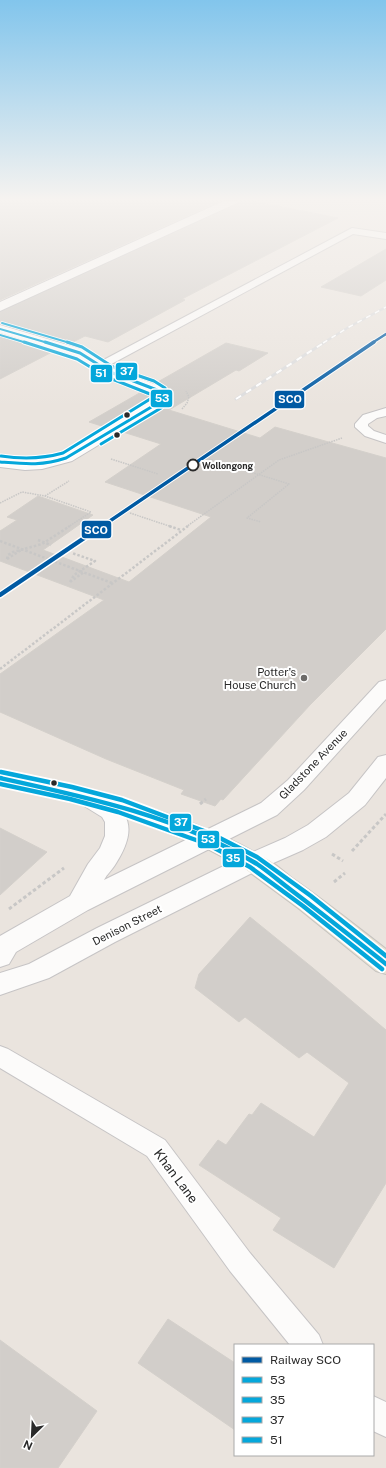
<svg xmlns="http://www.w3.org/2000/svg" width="386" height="1468" viewBox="0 0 386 1468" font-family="'Public Sans',sans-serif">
	<rect width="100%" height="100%" fill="#eae4de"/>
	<path fill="#d2ceca" stroke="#d4d0cb" d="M0 201H220L0 300Z
		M239 201H253L338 218 182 299 185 300 108 342 85 336 69 344 0 324V312L238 204Z
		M386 249V280L361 296 321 287Z
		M0 335 54 351 0 379Z
		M226 343 268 353 239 371 236 370 169 410 260 438 275 427 386 458V629L310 705 223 800 221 799 215 806 181 794 184 790 106 759 0 712V674L104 600 0 561V531L17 520 7 517 38 496 93 515 43 550 129 582 211 517 105 482 161 444 123 432 159 410 170 399 168 391 163 386 156 383Z
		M143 391 151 394 152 397 147 402 105 427 89 422Z
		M0 828 47 852 0 895Z
		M250 917 313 968 386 1030V1183L334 1268 273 1230 281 1218 199 1165 218 1140 226 1145 249 1114 252 1115 261 1103 314 1137 349 1083 307 1052 299 1058 245 1017 239 1022 195 988 199 974Z
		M168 1319 235 1363V1430L138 1363Z
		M0 1340 97 1411 58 1468H0Z"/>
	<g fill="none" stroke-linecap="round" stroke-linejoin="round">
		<defs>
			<path id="service" d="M352 228 386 233V239L353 234 104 368H96L94 366 96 364Z
				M386 408V416L377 418 368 424V426L374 431 386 435V443L365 436 355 427V424L363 415Z
				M0 1046 8 1049 165 1140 250 1253 319 1335 323 1345H290L230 1271 147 1156 0 1068Z
				M373 1396 386 1402V1437L373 1431Z"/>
			<path id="minor" d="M0 325 85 350 115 369 162 387 167 392 169 398 158 409 72 461 42 469 25 470 0 467V457C21 460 40 462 60 455L148 403 154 397 152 393 105 375 75 356 0 333Z"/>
			<path id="tertiary" d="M224 201H238L237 203 0 311V302Z"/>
			<path id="secondary" d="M386 680V699L304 790 277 815 88 910 16 952 9 964 0 967V936L70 896 88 864 100 848 105 836V822L102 817 81 804 77 798 81 792C92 789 99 793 109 800 137 817 131 840 115 865 112 870 107 874 104 880L261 803 288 780 379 682Z
				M386 755V778L365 805 326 837 303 850 262 868 115 942 49 978 0 995V973L29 964 97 928 244 856 285 838 308 825 349 793 378 757Z"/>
			<path id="primary" d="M0 770C90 789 180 810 260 855 272 861 282 870 292 878 324 900 355 925 386 949V974L376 971 298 908 244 868 200 845 112 812 71 801 0 786Z"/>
		</defs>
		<use href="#service" stroke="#c6c4c5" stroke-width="2"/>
		<use href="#minor" stroke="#c6c4c5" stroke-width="2"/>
		<use href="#tertiary" stroke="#c6c4c5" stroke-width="2"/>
		<use href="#secondary" stroke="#c6c4c5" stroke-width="2"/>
		<use href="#primary" stroke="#c5c3c0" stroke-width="2"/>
		<path stroke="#c8c7c6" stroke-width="1.5" stroke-dasharray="1.5 1" stroke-linecap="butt" d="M182 409 187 403 189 397 186 391
			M111 459 158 474
			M209 459 289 484 247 518 261 522
			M45 496 69 481
			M0 503 22 492 45 496 91 512
			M130 513 172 527
			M68 527 91 512
			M186 527 279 460 342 438"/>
		<path stroke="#c8c7c6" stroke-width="2.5" stroke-dasharray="2.5 2" stroke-linecap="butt" d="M169 526 181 530
			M38 540 51 545
			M7 559 8 555 13 552 42 544 70 526
			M70 582 74 575 95 561 72 553
			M70 582 84 572
			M0 669 188 526"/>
		<path stroke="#c8c7c6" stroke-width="3" stroke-dasharray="3.5 2.5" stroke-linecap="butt" d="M200 804 206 799
			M352 851 386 814
			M332 854 343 861
			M334 882 345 873
			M9 909 64 868"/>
		<use href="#service" fill="#fcfbfa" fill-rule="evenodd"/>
		<use href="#minor" fill="#fcfbfa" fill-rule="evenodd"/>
		<use href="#tertiary" fill="#fcfbfa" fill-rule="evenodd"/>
		<use href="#secondary" fill="#fcfbfa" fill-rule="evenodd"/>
		<use href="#primary" fill="#e8e1d1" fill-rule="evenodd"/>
		<defs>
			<path id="rail-far1" d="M323 343 349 327 386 307"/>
			<path id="rail" d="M236 399 325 342"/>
		</defs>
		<use href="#rail-far1" stroke="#ddddde" stroke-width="2.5"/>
		<use href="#rail" stroke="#ddddde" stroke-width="3"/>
		<use href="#rail-far1" stroke="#fff" stroke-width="1.5" stroke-dasharray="5" stroke-linecap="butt"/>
		<use href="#rail" stroke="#fff" stroke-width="2" stroke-dasharray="6" stroke-linecap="butt"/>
		<path stroke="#c8c7c6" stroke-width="2.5" stroke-dasharray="2.5 2" stroke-linecap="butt" d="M0 541 112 583
			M7 559 21 550"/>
		<defs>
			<path id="bus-1-far2" d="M0 329 48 343"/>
			<path id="bus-1-far1" d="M0 462C25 464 42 466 66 458L153 406 162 398 160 392 157 390 110 372 80 353 45 342"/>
			<path id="bus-1" d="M0 778C87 797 180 817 257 864 269 872 279 881 291 890 323 914 354 939 386 964"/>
			<path id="bus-2" d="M0 784 70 799 118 812 207 844 250 867 303 906 382 969"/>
			<path id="bus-3-far2" d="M2 323 70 343"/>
			<path id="bus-3-far1" d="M67 342 82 347 113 367 154 381 165 388 168 399 161 408 101 444"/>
			<path id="bus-3" d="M1 772 72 787 122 800 212 834 257 857 311 896 386 956"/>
			<path id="bus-4-far1" d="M0 335 27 343"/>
			<path id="bus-4" d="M1 456C22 459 42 459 63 453L155 396 107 377 77 359 24 342"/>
		</defs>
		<use href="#bus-1-far2" stroke="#fff" stroke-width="3.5"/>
		<use href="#bus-1-far1" stroke="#fff" stroke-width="5"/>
		<use href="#bus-1" stroke="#fff" stroke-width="8"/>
		<use href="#bus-2" stroke="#fff" stroke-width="8"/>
		<use href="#bus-3-far2" stroke="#fff" stroke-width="3.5"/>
		<use href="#bus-3-far1" stroke="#fff" stroke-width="5"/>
		<use href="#bus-3" stroke="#fff" stroke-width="8"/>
		<use href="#bus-4-far1" stroke="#fff" stroke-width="3.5"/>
		<use href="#bus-4" stroke="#fff" stroke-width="5"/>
		<use href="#bus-1-far2" stroke="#04a7db" stroke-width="2"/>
		<use href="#bus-1-far1" stroke="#04a7db" stroke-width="3"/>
		<use href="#bus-1" stroke="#04a7db" stroke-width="4.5"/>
		<use href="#bus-2" stroke="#04a7db" stroke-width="4.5"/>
		<use href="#bus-3-far2" stroke="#04a7db" stroke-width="2"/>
		<use href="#bus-3-far1" stroke="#04a7db" stroke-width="3"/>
		<use href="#bus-3" stroke="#04a7db" stroke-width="4.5"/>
		<use href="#bus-4-far1" stroke="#04a7db" stroke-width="2"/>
		<use href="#bus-4" stroke="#04a7db" stroke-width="3"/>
		<defs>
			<path id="rail-1-far2" d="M372 343 386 334"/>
			<path id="rail-1-far1" d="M101 527 374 342"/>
			<path id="rail-1" d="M0 595 102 526"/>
		</defs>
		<use href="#rail-1-far2" stroke="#fff" stroke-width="4"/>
		<use href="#rail-1-far1" stroke="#fff" stroke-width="5.5"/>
		<use href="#rail-1" stroke="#fff" stroke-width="7"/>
		<use href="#rail-1-far2" stroke="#005aa3" stroke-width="2.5"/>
		<use href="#rail-1-far1" stroke="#005aa3" stroke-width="3.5"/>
		<use href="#rail-1" stroke="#005aa3" stroke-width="4.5"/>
	</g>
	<linearGradient id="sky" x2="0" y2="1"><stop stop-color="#82c5ec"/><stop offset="0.49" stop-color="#f6f3f0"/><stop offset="1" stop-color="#f6f3f0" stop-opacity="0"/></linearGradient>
	<rect width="386" height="407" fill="url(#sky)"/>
	<g fill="#2a2a2a" stroke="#fff" stroke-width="1.5">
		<circle cx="127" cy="415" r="3.5"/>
		<circle cx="117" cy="435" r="3.5"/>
		<circle cx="54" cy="783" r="3.5"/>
	</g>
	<circle fill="#fff" stroke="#2a2a2a" stroke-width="2" cx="193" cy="465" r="5.5"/>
	<circle fill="#6d6b69" stroke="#fff" stroke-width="1.5" cx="304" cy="678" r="4"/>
	<g text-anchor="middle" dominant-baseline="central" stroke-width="4" stroke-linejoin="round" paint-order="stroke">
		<g font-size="9" font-weight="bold" fill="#2a2a2a" stroke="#fff" text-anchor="start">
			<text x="202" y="465">Wollongong</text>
		</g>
		<g font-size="11" fill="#2a2a2a" stroke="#fff" text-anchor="end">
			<text x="296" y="672">Potter's<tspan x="296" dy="13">House Church</tspan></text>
		</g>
		<g font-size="11" fill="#2a2a2a" stroke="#fff">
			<text transform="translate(313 764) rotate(-46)">Gladstone Avenue</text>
			<text transform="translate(127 925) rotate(-27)">Denison Street</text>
		</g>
		<g font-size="13" fill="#2a2a2a" stroke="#fff">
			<text transform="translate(176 1176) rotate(53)">Khan Lane</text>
		</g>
	</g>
	<g stroke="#fff" stroke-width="1.5">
		<rect x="115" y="362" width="23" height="19" rx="4" fill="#04a7db"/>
		<rect x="90" y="364" width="23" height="19" rx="4" fill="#04a7db"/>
		<rect x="150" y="389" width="23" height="19" rx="4" fill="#04a7db"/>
		<rect x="274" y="390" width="31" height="19" rx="4" fill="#005aa3"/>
		<rect x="81" y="520" width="31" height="19" rx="4" fill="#005aa3"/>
		<rect x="169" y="813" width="23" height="19" rx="4" fill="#04a7db"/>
		<rect x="197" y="830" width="23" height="19" rx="4" fill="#04a7db"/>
		<rect x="222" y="848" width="23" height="20" rx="4" fill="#04a7db"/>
	</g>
	<g font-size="11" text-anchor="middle" font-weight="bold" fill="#fff">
		<text x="127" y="375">37</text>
		<text x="101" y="377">51</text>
		<text x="162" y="402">53</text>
		<text x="290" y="403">SCO</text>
		<text x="96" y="534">SCO</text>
		<text x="181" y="826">37</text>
		<text x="208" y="843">53</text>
		<text x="233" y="862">35</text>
	</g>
	<rect x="234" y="1344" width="140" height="112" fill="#ffffff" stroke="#aaaaaa"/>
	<rect x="242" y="1357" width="20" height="6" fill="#005aa3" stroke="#aaaaaa"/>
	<text x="270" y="1364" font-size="12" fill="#2a2a2a">Railway SCO</text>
	<rect x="242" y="1377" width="20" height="6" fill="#04a7db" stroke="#aaaaaa"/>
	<text x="270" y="1384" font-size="12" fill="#2a2a2a">53</text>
	<rect x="242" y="1397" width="20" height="6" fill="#04a7db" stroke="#aaaaaa"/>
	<text x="270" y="1404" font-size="12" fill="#2a2a2a">35</text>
	<rect x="242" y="1417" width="20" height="6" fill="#04a7db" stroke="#aaaaaa"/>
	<text x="270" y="1424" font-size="12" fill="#2a2a2a">37</text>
	<rect x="242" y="1437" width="20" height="6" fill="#04a7db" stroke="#aaaaaa"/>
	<text x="270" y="1444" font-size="12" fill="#2a2a2a">51</text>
	<g transform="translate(32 1436) rotate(204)" stroke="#ffffff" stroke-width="3" paint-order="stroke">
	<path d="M0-3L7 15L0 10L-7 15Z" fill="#2a2a2a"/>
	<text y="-6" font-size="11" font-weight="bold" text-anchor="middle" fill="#2a2a2a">N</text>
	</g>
</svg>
